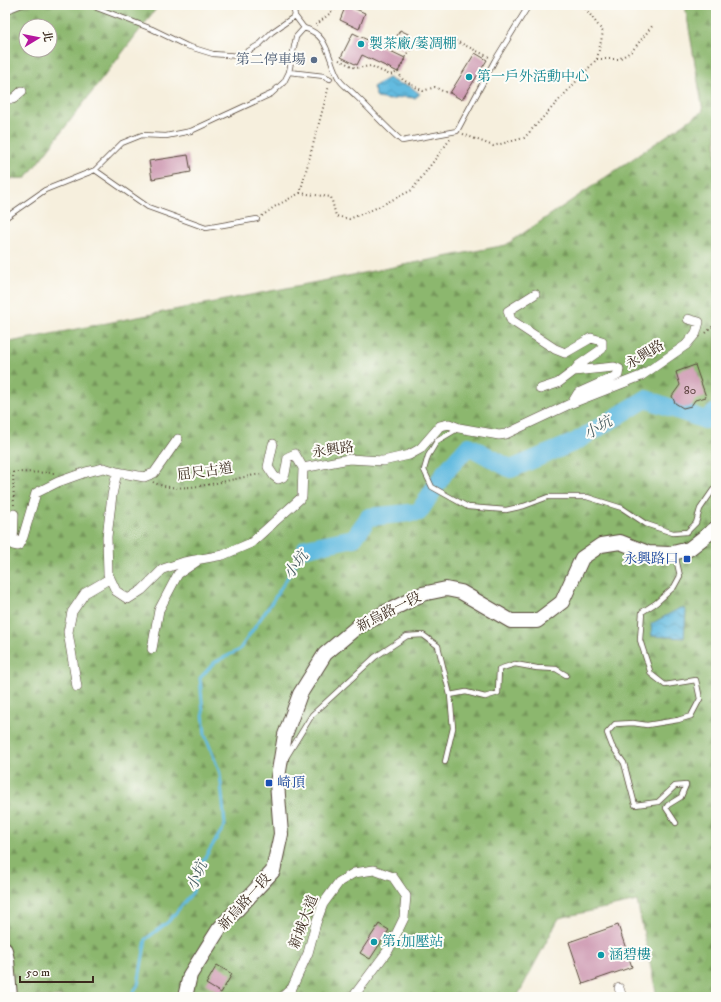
<svg xmlns="http://www.w3.org/2000/svg" width="721" height="1002" viewBox="0 0 721 1002" font-family="'IM FELL DW Pica','Noto Serif TC',serif">
	<defs>
		<pattern id="forest-firs" width="22" height="20" patternUnits="userSpaceOnUse"><rect width="22" height="20" fill="#8cb76e"/><path d="M5 1l3.5 6h-7zM16 11l3.5 6h-7z" fill="#74955a"/></pattern>
		<pattern id="water-waves" width="16" height="10" patternUnits="userSpaceOnUse"><rect width="16" height="10" fill="#63bbe0"/><path d="M0 5q4-4 8 0t8 0" fill="none" stroke="#5398b5"/></pattern>
	</defs>
	<rect width="100%" height="100%" fill="#fdfcf7"/>
	<filter id="ink" filterUnits="userSpaceOnUse"><feTurbulence type="fractalNoise" baseFrequency=".025" numOctaves="2"/><feDisplacementMap in="SourceGraphic" scale="8" xChannelSelector="R" yChannelSelector="G"/><feConvolveMatrix kernelMatrix="1 2 1 2 8 2 1 2 1" color-interpolation-filters="sRGB"/></filter>
	<filter id="wash" filterUnits="userSpaceOnUse"><feTurbulence type="fractalNoise" baseFrequency=".012" numOctaves="4" result="noise"/><feDisplacementMap in="SourceGraphic" scale="16" xChannelSelector="R" yChannelSelector="G"/><feGaussianBlur stdDeviation="0.9" result="paint"/><feColorMatrix in="noise" values="0 0 0 0 0 0 0 0 0 0 0 0 0 0 0 0 0 1.4 0 .05"/><feComposite in="paint" operator="in"/></filter>
	<g filter="url(#wash)">
		<rect width="100%" height="100%" fill="#f6efdd"/>
		<path fill="url(#forest-firs)" stroke="#647046" fill-rule="evenodd" d="M5 5H159L26 178 5 179ZM26 26H50V50H26Z
			M685 5H716V997H657L637 901 559 918 517 997H5V343L506 245 703 111Z"/>
		<path fill="url(#water-waves)" stroke="#4f727f" d="M388 78 397 83 410 86 420 94 415 98 403 97 390 100 377 98 373 87Z
			M680 608H684L686 612 684 638 652 636 651 624Z"/>
		<g fill="none" stroke-linecap="round" stroke-linejoin="round">
			<path stroke="#63bbe0" stroke-width="3" d="M130 997 138 985 146 939 168 922 193 892 198 869 225 825 220 773 205 735 200 678 215 662 239 650 272 602 306 548"/>
			<path stroke="#63bbe0" stroke-width="18" d="M306 548 354 538 369 517 419 512 445 472 469 446 511 469 575 442 646 399 705 420 716 412"/>
		</g>
		<g id="blocks">
			<path fill="#cd98b1" d="M346 5 365 13 359 29 340 20Z
				M400 30 410 35 403 49 393 44Z
				M353 33 405 58 398 72 362 55 357 65 341 57Z
				M475 53 487 60 462 100 450 93Z
				M188 155 191 172 152 179 149 161Z
				M695 365 706 397 695 400 691 406 683 408 675 403 672 396 680 385 676 372Z
				M379 924 389 930 370 959 360 953Z
				M618 925 632 967 583 984 569 942Z
				M217 965 232 974 221 993 206 984Z"/>
		</g>
	</g>
	<g filter="url(#ink)">
		<use href="#blocks" fill-opacity="0" stroke="#57483b" stroke-width="1"/>
		<g fill="none" stroke-linecap="round" stroke-linejoin="round">
			<defs>
				<path id="service" d="M95 5 97 8 152 29 187 46 213 54 240 56 260 44 272 32 295 16
					M5 13 12 9 22 5
					M304 28C330 35 327 59 339 79 342 85 351 90 356 96 372 111 385 127 402 141L457 131 495 60 529 5
					M289 72 324 76 330 79
					M95 170 148 207 206 228 257 219
					M5 218 45 190 95 170 122 143 142 135 166 136 191 131 271 94 284 82 289 72 296 37 304 28 295 16 293 5
					M459 428 437 441 428 456 424 470 432 487 468 507 506 510 524 506 548 497H587L622 508 646 524 673 533 687 532 696 523 700 509 713 490 716 488
					M675 554 680 576 674 587 656 603 642 612 640 640 651 674 665 685 696 680 700 699 691 716 678 720 647 725 633 723 615 724 607 733 612 746 624 763 635 805 658 802 675 786 686 785 681 797 668 805 666 808 676 823
					M450 695 466 692 485 697 498 693 499 669 515 664 537 668 556 669 566 675
					M287 756 312 715 375 657 407 636 423 635 438 646 450 695 453 728 445 762"/>
				<path id="minor" d="M5 99H13L22 91
					M535 294 508 311 511 320 555 349 565 353 591 338 602 341V349L579 365 574 371 614 367 619 369 618 375 578 393 572 403
					M540 389 558 383 574 371
					M273 444 268 467 274 476 278 479 283 477 285 474 288 457 295 454 303 468
					M303 468 349 459 383 461 409 455 420 449 440 426 449 424 459 428 499 435 506 434 572 403 641 376 686 345 696 333 699 322 688 319
					M117 472 112 495 107 537 108 574 116 591 128 599 142 590 163 569 184 562 223 555 251 543 302 497 303 468
					M14 514 13 545 18 546 23 537 36 493 58 482 86 472 104 468 117 472 144 477 154 473 178 439
					M152 649 159 610 178 574 196 562
					M77 687 68 632 72 612 85 593 109 579
					M619 988 622 997
					M282 997 292 988 308 953 316 923 323 904 339 882 354 873 374 870 393 877 406 896 404 918 389 949 353 997"/>
				<path id="primary" d="M5 950 7 960 10 997
					M185 997 190 975 219 929 273 871 281 834 277 783 285 735 300 694 325 654 357 627 422 594 446 589 461 592 511 621H537L562 602 582 558 601 545 620 542 648 553 669 554 689 549 716 528"/>
			</defs>
			<use href="#service" stroke="#57483b" stroke-width="6"/>
			<use href="#minor" stroke="#57483b" stroke-width="10"/>
			<use href="#primary" stroke="#57483b" stroke-width="16"/>
			<path stroke="#57483b" stroke-width="2" stroke-dasharray="1 3" stroke-linecap="butt" d="M316 25 340 5
				M597 59H619L632 51 653 25
				M339 60 356 68 371 66 390 75 398 72 408 52 423 45 452 39 489 57
				M398 72 403 80 423 91 435 87 444 92 450 93
				M463 134 493 146 524 138 597 59 603 32 583 5
				M300 193 331 197 336 216 349 219 374 209 412 190 451 138
				M262 216 274 207 300 193 329 86
				M706 333 713 326H716
				M13 472 14 507
				M5 474 16 472 56 473
				M153 482C180 497 233 477 263 474"/>
			<use href="#service" stroke="#fff" stroke-width="4.5"/>
			<use href="#minor" stroke="#fff" stroke-width="9"/>
			<use href="#primary" stroke="#fff" stroke-width="14"/>
		</g>
	</g>
	<g fill="#0f9aa8" stroke="#fdfcf7" stroke-width="1.5">
		<circle cx="361" cy="44" r="4"/>
		<circle cx="469" cy="77" r="4"/>
		<circle cx="374" cy="942" r="4"/>
		<circle cx="601" cy="955" r="4"/>
	</g>
	<circle fill="#5c6f8a" stroke="#fdfcf7" stroke-width="1.5" cx="314" cy="60" r="4"/>
	<g fill="#1a4fb4" stroke="#fdfcf7" stroke-width="1.5">
		<rect x="683" y="555" width="8" height="8" rx="2"/>
		<rect x="265" y="779" width="8" height="8" rx="2"/>
	</g>
	<g text-anchor="middle" dominant-baseline="central" stroke-width="4" stroke-linejoin="round" paint-order="stroke">
		<g font-size="12" fill="#604643">
			<text x="690" y="390">80</text>
		</g>
		<g font-size="14" fill="#0d838f" stroke="#fdfcf7" text-anchor="start">
			<text x="369" y="44">製茶廠/萎凋棚</text>
			<text x="477" y="77">第一戶外活動中心</text>
			<text x="382" y="942">第1加壓站</text>
			<text x="609" y="955">涵碧樓</text>
		</g>
		<g font-size="14" fill="#4e5e75" stroke="#fdfcf7" text-anchor="end">
			<text x="306" y="60">第二停車場</text>
		</g>
		<g font-size="14" fill="#3b2a1e" stroke="#fdfcf7">
			<text transform="translate(645 355) rotate(-31)">永興路</text>
			<text transform="translate(333 450) rotate(-8)">永興路</text>
			<text transform="translate(205 472) rotate(-8)">屈尺古道</text>
			<text transform="translate(389 612) rotate(-27)">新烏路一段</text>
			<text transform="translate(245 902) rotate(-48)">新烏路一段</text>
			<text transform="translate(304 922) rotate(-69)">新城大道</text>
		</g>
		<g font-size="14" fill="#164399" stroke="#fdfcf7" text-anchor="end">
			<text x="679" y="559">永興路口</text>
			<text x="277" y="783" text-anchor="start">崎頂</text>
		</g>
		<g font-size="15" font-style="italic" fill="#495d62" stroke="#fdfcf7">
			<text transform="translate(598 428) rotate(-31)">小坑</text>
			<text transform="translate(296 565) rotate(-54)">小坑</text>
			<text transform="translate(197 876) rotate(-67)">小坑</text>
		</g>
	</g>
	<rect width="721" height="1002" fill="none" stroke="#fdfcf7" stroke-width="20"/>
	<g transform="translate(38 38) rotate(80)"><circle r="19" fill="#fdfcf7" stroke="#afa8a0"/>
	<path d="M0-3L7 15L0 10L-7 15Z" fill="#b5179e"/>
	<text y="-6" font-size="11" font-weight="bold" text-anchor="middle" fill="#3b2a1e">北</text>
	</g>
	<path d="M20 976v6h73v-6" fill="none" stroke="#3b2a1e" stroke-width="2"/>
	<text x="26" y="976" font-size="12" fill="#3b2a1e" stroke="#fdfcf7" stroke-width="3" paint-order="stroke">50 m</text>
</svg>
